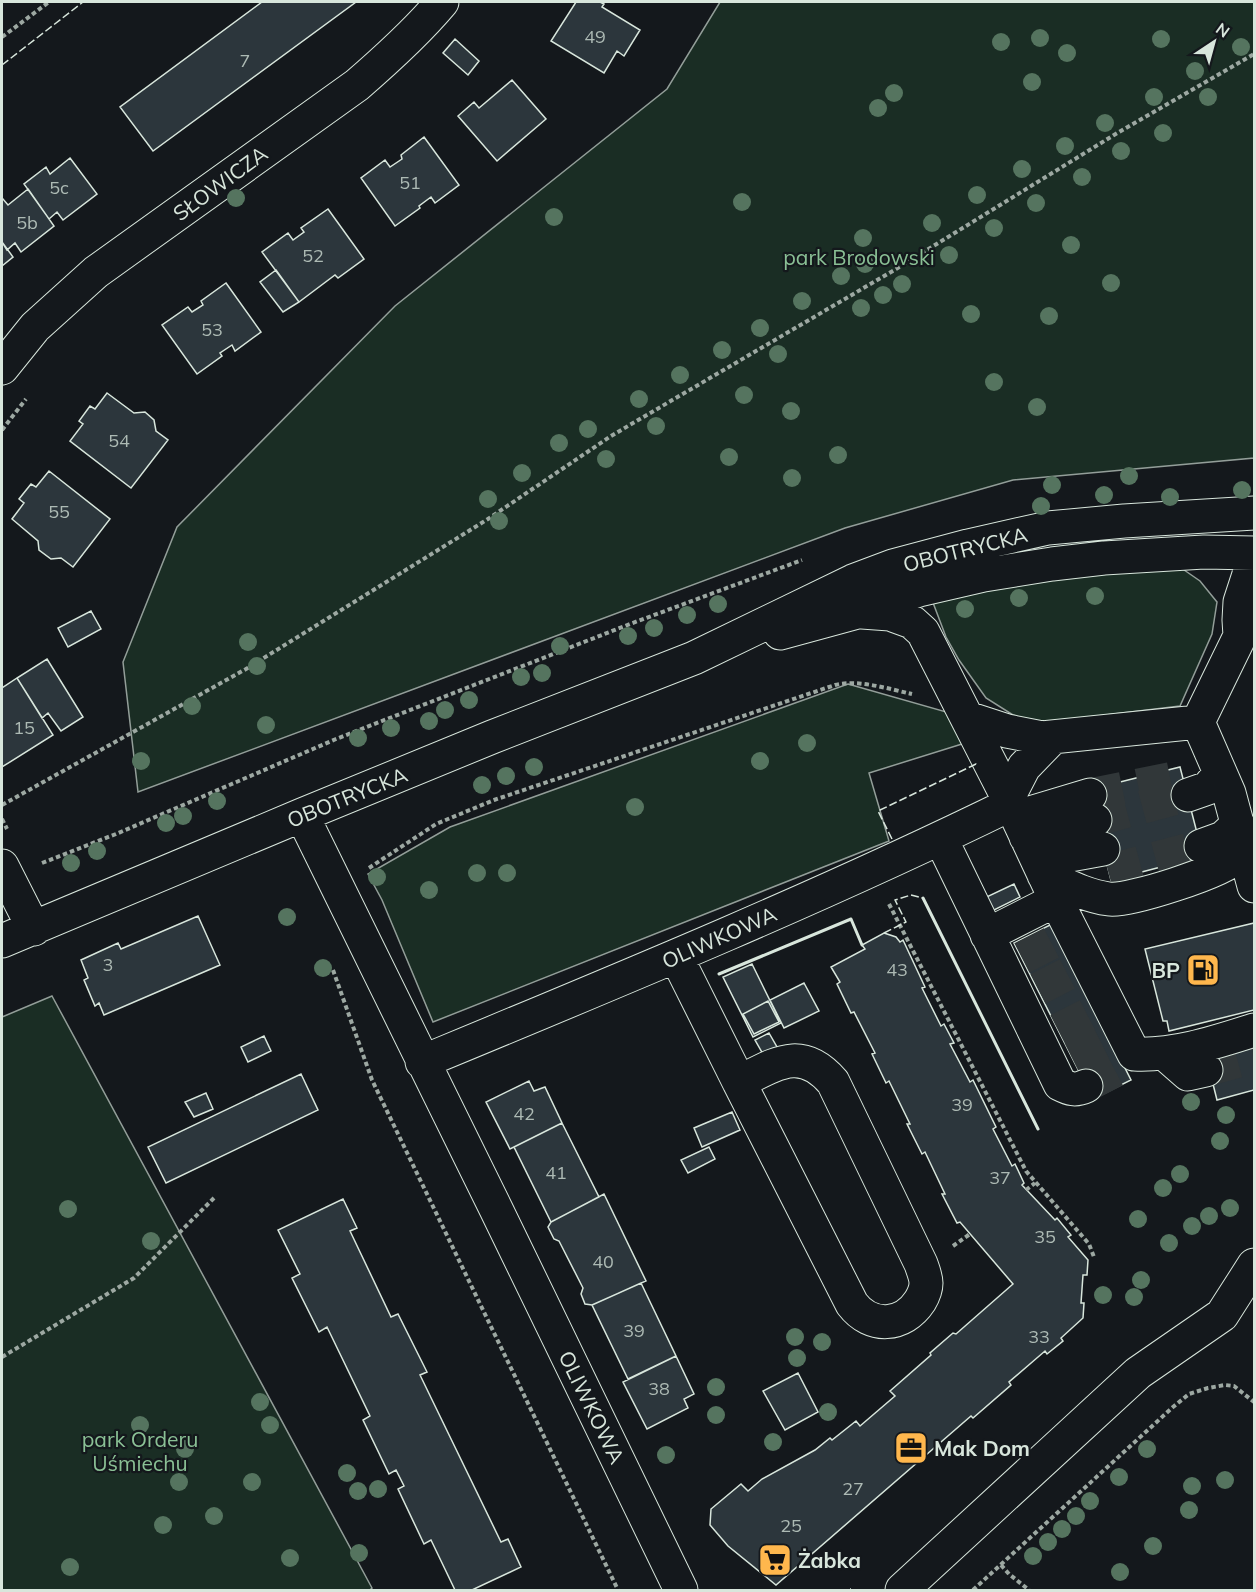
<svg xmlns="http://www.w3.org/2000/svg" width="1256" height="1592" viewBox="0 0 1256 1592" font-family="Mulish,sans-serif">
	<rect width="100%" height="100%" fill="#14181c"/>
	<path fill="#1a2d24" stroke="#939e99" stroke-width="1.5" d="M720 2H1254V458L1013 480 845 528 138 792 123 662 177 527 395 306 667 89Z
		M1174 563 1200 581 1217 602 1212 634 1180 706 1039 723 1013 715 986 698 959 660 946 637 932 600 982 588Z
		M848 684 950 713 962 744 869 773 889 841 433 1022 382 900 368 874 450 827Z
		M52 996 372 1588 370 1590H2V1017Z"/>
	<path fill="#2c363c" stroke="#d8e6dc" stroke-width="1.5" d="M262 2H356L153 151 120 107Z
		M576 2H600L604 4 602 7 640 30 624 56 617 51 604 73 551 41Z
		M455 39 479 61 468 75 443 53Z
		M512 80 546 119 497 161 458 116 474 102 479 108Z
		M424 137 459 185 435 203 431 197 419 206 420 208 395 226 361 178 385 160 390 167 402 159 401 155Z
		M70 158 97 194 63 220 57 212 49 219 24 184 46 167 50 174Z
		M28 189 54 226 21 252 15 243 7 250 2 242V200L3 199 8 205Z
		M328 209 364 259 338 278 335 275 299 302 262 252 288 233 293 240 304 232 301 228Z
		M2 242 13 257 2 266Z
		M276 270 299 302 283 312 260 282Z
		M226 283 261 332 235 351 232 345 220 353 222 356 197 374 162 325 188 307 192 312 203 305 201 301Z
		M107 393 134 413 145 412 154 420 156 431 168 440 131 488 70 441 83 424 79 421 90 406 95 409Z
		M49 471 110 519 73 567 61 558 51 559 39 550 38 541 12 519 24 503 19 499 31 484 36 487Z
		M91 611 101 629 68 647 58 628Z
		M47 659 83 717 61 731 48 713 42 718 17 678Z
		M17 678 53 735 2 767V688Z
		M1180 767 1203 856 1111 880 1088 790Z
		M1014 884 1020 897 984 915 978 901Z
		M198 916 220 965 104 1015 99 1003 95 1006 84 980 88 978 81 960 118 943 121 949Z
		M1254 923V1010L1169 1031 1167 1021H1163L1145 949Z
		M1052 924 1131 1080 1093 1099 1014 943Z
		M884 933 896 937 900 942 903 940 925 987 922 988 941 1026 944 1024 954 1043 950 1044 970 1082 973 1080 996 1127 993 1129 1012 1166 1015 1164 1024 1183 1022 1185 1055 1220 1057 1218 1071 1235 1068 1237 1088 1260 1087 1275H1083L1081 1303H1084L1083 1318 1061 1338 1063 1341 1047 1354 1045 1351 1009 1382 1011 1385 973 1418 971 1416 776 1585 728 1546 710 1525 711 1509 741 1484 748 1491 762 1479 815 1450 830 1438 832 1440 856 1421 860 1426 895 1396 890 1391 931 1355 930 1353 953 1333 956 1334 1013 1284 960 1222 957 1223 942 1194H945L925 1152 922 1154 907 1124H910L889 1081 886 1083 872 1054 875 1053 854 1012 851 1013 837 984 840 982 831 967 865 949 862 945Z
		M752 964 781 1023 753 1037 723 977Z
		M804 983 819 1011 784 1028 770 1000Z
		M768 1001 779 1022 754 1034 743 1014Z
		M769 1033 777 1047 763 1054 755 1040Z
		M264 1036 271 1051 248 1062 241 1047Z
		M1254 1044V1090L1217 1100 1206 1056Z
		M301 1074 318 1110 166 1183 148 1147Z
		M529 1081 534 1091 545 1087 562 1123 510 1149 486 1102Z
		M206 1093 213 1109 194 1117 185 1102Z
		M732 1112 740 1130 702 1147 694 1128Z
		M562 1123 599 1197 551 1222 514 1147Z
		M709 1147 715 1159 688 1173 681 1160Z
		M604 1194 646 1281 592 1305 585 1304 581 1294 583 1288 559 1241 554 1239 548 1227 551 1222Z
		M343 1199 357 1228 350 1231 391 1317 398 1314 427 1372 420 1375 501 1542 508 1539 521 1567 472 1590H455L431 1540 424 1544 398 1489 404 1486 396 1470 389 1474 363 1420 370 1416 327 1327 319 1332 292 1278 300 1274 278 1230Z
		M641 1283 676 1356 628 1379 592 1305Z
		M676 1356 694 1394 684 1399 688 1408 647 1429 623 1382Z
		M798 1373 818 1412 785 1430 763 1391Z"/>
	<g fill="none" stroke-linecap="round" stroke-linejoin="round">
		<path stroke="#313739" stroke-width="33" stroke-dasharray="33 16" stroke-linecap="butt" d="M1090 795 1173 778
			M1095 820 1188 795
			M1108 871 1201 846
			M1022 958 1059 939
			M1038 989 1075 970
			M1058 1030 1095 1011
			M1072 1058 1110 1039
			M1206 1070 1254 1057
			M1086 1086 1124 1066"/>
		<defs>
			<path id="minor" d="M2 368 35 327 96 272 357 85C387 59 417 32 442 2
				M862 612 890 614 912 622 923 632 1011 804 1056 900 1134 1054
				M780 633 857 612 919 590 984 575 1052 564 1104 558 1204 552 1254 553
				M967 718 1007 731 1042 738 1198 722 1240 636 1239 620 1240 602 1254 559
				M1198 722 1229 793 1254 886
				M1188 795 1208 788 1220 773
				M1008 798 1024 767 1053 737
				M302 815 496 1209 681 1590
				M1017 817 1090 795
				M1026 837 1095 820
				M941 839 1060 1084C1070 1089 1075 1091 1086 1086
				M1030 844 1070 855 1103 849
				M1201 846 1223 838 1238 824
				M2 866 34 929
				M1044 875C1066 885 1086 896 1109 899 1128 902 1224 871 1236 857 1239 853 1240 844 1242 839
				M987 935 1056 900
				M2 941 302 815 492 737 694 658 853 581 893 566 968 546 1048 528 1124 521 1254 513
				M676 956 739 1082C776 1064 801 1045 833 1082L921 1264C923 1270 926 1277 926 1283 926 1289 923 1296 920 1301 903 1327 871 1329 852 1304L739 1082
				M1164 1053 1188 1074 1206 1070
				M1134 1054C1175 1056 1216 1042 1254 1030
				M422 1062C620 980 819 898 1011 804
				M902 1590 1138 1373 1222 1315 1254 1265"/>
		</defs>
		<use href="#minor" stroke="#d8e6dc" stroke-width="35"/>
		<path stroke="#9da8a2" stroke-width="4" stroke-dasharray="4.5 3" stroke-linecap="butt" d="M2 37 49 2
			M2 430 26 399
			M2 805 246 669 488 519 611 436 896 269 1114 135 1254 54
			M2 819 7 829
			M42 863 116 834 336 739 630 624 802 560
			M369 868 436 824 494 800 835 685C858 679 889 689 912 694
			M889 904 1026 1171 1089 1244 1094 1257
			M333 970 372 1080 618 1590
			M1026 1190 1035 1183
			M953 1246 970 1234
			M2 1357 134 1278 214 1198
			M1001 1565 1009 1574 1029 1590
			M850 1590H851
			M973 1590 1173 1407 1189 1394 1208 1388 1225 1385 1234 1386 1254 1402"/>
		<use href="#minor" stroke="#14181c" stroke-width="33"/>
		<path stroke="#d8e6dc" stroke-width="1.5" stroke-dasharray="8 3" stroke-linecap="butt" d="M2 65 83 2
			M892 839 878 811 976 764V765
			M884 933 906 922 895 900 911 895 923 898"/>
		<path stroke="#d8e6dc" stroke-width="3" d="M923 898 1038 1129
			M719 974 851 919 862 945"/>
	</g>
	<g fill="#55745f">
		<circle cx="1040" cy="38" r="9"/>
		<circle cx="1161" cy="39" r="9"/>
		<circle cx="1001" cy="42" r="9"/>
		<circle cx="1241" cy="47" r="9"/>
		<circle cx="1067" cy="53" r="9"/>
		<circle cx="1195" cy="71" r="9"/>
		<circle cx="1032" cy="82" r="9"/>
		<circle cx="894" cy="93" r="9"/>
		<circle cx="1154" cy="97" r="9"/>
		<circle cx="1208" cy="97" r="9"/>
		<circle cx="878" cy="108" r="9"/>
		<circle cx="1105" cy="123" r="9"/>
		<circle cx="1163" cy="133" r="9"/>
		<circle cx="1065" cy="146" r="9"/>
		<circle cx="1121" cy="151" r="9"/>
		<circle cx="1022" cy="169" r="9"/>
		<circle cx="1082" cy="177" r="9"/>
		<circle cx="977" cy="195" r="9"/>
		<circle cx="236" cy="198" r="9"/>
		<circle cx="742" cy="202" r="9"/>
		<circle cx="1036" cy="203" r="9"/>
		<circle cx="554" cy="217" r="9"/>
		<circle cx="932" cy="223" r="9"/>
		<circle cx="994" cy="228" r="9"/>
		<circle cx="863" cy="238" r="9"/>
		<circle cx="1071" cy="245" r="9"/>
		<circle cx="949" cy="255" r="9"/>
		<circle cx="865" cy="264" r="9"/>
		<circle cx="841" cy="276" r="9"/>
		<circle cx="1111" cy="283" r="9"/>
		<circle cx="902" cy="284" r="9"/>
		<circle cx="883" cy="295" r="9"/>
		<circle cx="802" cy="301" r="9"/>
		<circle cx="861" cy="308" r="9"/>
		<circle cx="971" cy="314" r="9"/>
		<circle cx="1049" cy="316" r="9"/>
		<circle cx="760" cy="328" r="9"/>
		<circle cx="722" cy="350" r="9"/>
		<circle cx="778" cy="354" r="9"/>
		<circle cx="680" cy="375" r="9"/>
		<circle cx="994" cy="382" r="9"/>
		<circle cx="744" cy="395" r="9"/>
		<circle cx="639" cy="399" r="9"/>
		<circle cx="1037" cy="407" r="9"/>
		<circle cx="791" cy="411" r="9"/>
		<circle cx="656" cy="426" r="9"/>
		<circle cx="588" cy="429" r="9"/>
		<circle cx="559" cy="443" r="9"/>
		<circle cx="838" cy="455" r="9"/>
		<circle cx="729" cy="457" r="9"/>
		<circle cx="606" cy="459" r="9"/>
		<circle cx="522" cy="473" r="9"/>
		<circle cx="1129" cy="476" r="9"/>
		<circle cx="792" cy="478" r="9"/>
		<circle cx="1052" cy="485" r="9"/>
		<circle cx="1242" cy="490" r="9"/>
		<circle cx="1104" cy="495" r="9"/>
		<circle cx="1170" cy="497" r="9"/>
		<circle cx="488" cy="499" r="9"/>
		<circle cx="1041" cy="506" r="9"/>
		<circle cx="499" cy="521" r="9"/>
		<circle cx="1095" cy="596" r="9"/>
		<circle cx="1019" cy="598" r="9"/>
		<circle cx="718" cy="604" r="9"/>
		<circle cx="965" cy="609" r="9"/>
		<circle cx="687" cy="615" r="9"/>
		<circle cx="654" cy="628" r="9"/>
		<circle cx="628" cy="636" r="9"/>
		<circle cx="248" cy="642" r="9"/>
		<circle cx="560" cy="646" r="9"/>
		<circle cx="257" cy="666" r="9"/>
		<circle cx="542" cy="673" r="9"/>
		<circle cx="521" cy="677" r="9"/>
		<circle cx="469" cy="700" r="9"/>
		<circle cx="192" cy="706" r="9"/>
		<circle cx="445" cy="710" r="9"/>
		<circle cx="429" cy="721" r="9"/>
		<circle cx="266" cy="725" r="9"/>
		<circle cx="391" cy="728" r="9"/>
		<circle cx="358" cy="738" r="9"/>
		<circle cx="807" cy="743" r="9"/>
		<circle cx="141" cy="761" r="9"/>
		<circle cx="760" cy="761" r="9"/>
		<circle cx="534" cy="767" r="9"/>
		<circle cx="506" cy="776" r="9"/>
		<circle cx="482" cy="785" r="9"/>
		<circle cx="217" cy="801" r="9"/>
		<circle cx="635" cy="807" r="9"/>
		<circle cx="183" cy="816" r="9"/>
		<circle cx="166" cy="823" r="9"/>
		<circle cx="97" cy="851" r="9"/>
		<circle cx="71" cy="863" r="9"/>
		<circle cx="477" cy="873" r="9"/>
		<circle cx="507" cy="873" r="9"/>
		<circle cx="377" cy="877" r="9"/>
		<circle cx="429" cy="890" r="9"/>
		<circle cx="287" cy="917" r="9"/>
		<circle cx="323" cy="968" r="9"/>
		<circle cx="1191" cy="1102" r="9"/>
		<circle cx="1226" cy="1115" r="9"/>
		<circle cx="1220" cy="1141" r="9"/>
		<circle cx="1180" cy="1174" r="9"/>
		<circle cx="1163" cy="1188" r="9"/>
		<circle cx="1230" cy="1208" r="9"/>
		<circle cx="68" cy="1209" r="9"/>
		<circle cx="1209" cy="1216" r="9"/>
		<circle cx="1138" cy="1219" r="9"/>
		<circle cx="1192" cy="1226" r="9"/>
		<circle cx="151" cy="1241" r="9"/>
		<circle cx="1169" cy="1243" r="9"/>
		<circle cx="1141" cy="1280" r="9"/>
		<circle cx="1103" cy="1295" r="9"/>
		<circle cx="1134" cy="1297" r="9"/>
		<circle cx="795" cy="1337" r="9"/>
		<circle cx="822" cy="1342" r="9"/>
		<circle cx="797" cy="1358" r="9"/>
		<circle cx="716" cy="1387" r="9"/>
		<circle cx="260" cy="1402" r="9"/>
		<circle cx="828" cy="1412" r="9"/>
		<circle cx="716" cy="1415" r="9"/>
		<circle cx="140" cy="1425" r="9"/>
		<circle cx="270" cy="1425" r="9"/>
		<circle cx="773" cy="1442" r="9"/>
		<circle cx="185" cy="1449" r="9"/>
		<circle cx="1147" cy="1449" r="9"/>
		<circle cx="666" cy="1455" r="9"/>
		<circle cx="347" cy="1473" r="9"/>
		<circle cx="1119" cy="1477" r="9"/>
		<circle cx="1225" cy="1480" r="9"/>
		<circle cx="179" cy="1482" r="9"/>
		<circle cx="252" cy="1482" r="9"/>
		<circle cx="1192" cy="1486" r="9"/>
		<circle cx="378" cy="1489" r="9"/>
		<circle cx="358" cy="1491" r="9"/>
		<circle cx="1090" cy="1501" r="9"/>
		<circle cx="1189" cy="1510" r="9"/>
		<circle cx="214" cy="1516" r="9"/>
		<circle cx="1076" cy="1516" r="9"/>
		<circle cx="163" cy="1525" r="9"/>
		<circle cx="1062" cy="1529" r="9"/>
		<circle cx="1048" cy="1542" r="9"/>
		<circle cx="1153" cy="1546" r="9"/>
		<circle cx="359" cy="1553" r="9"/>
		<circle cx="1033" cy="1556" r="9"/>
		<circle cx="290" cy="1558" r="9"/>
		<circle cx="70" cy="1567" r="9"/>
		<circle cx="1120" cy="1572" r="9"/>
	</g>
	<defs>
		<symbol id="fuel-square" viewBox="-11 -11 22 22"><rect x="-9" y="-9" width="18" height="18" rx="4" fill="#ffb74d" stroke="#14181c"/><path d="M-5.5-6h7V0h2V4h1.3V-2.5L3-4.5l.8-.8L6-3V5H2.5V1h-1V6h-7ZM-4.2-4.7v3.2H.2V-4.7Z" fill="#111"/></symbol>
		<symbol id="office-square" viewBox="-11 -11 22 22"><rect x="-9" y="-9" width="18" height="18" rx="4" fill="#ffb74d" stroke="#14181c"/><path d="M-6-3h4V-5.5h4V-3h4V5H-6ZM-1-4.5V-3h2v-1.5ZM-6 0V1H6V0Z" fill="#111"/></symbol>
		<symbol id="supermarket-square" viewBox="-11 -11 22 22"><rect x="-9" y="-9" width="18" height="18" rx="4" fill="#ffb74d" stroke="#14181c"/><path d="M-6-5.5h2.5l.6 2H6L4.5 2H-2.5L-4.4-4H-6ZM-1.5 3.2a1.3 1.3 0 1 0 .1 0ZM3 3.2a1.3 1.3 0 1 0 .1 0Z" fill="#111"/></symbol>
	</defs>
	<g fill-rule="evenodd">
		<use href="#fuel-square" x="1184" y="951" width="38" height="38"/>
		<use href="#office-square" x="892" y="1429" width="38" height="38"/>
		<use href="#supermarket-square" x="756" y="1541" width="38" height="38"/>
	</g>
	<g text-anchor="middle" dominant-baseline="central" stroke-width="4.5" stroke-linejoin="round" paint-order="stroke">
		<g font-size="18" fill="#adbab4">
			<text x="595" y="36">49</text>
			<text x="245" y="60">7</text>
			<text x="410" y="182">51</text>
			<text x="59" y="187">5c</text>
			<text x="27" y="222">5b</text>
			<text x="313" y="255">52</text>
			<text x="212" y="329">53</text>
			<text x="119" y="440">54</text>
			<text x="59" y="511">55</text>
			<text x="24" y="727">15</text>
			<text x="108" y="964">3</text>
			<text x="897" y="969">43</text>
			<text x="962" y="1104">39</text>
			<text x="524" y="1113">42</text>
			<text x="556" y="1172">41</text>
			<text x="1000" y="1177">37</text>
			<text x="1045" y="1236">35</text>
			<text x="603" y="1261">40</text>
			<text x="634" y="1330">39</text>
			<text x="1039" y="1336">33</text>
			<text x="659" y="1388">38</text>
			<text x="853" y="1488">27</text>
			<text x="791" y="1525">25</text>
		</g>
		<g font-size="21" fill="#d8e6dc" stroke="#14181c">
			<text transform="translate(220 183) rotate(-36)">SŁOWICZA</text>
			<text transform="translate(965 549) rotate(-14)">OBOTRYCKA</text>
			<text transform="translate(347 797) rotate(-22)">OBOTRYCKA</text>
			<text transform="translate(719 937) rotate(-24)">OLIWKOWA</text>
			<text transform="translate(592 1407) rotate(64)">OLIWKOWA</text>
		</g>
		<g font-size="21" fill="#8ac095" stroke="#14181c">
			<text x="859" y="257">park Brodowski</text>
			<text x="140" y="1439">park Orderu<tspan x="140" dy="24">Uśmiechu</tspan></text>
		</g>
		<g font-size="21" font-weight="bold" fill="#d8e6dc" stroke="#14181c" text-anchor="start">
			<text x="1180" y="970" text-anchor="end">BP</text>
			<text x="934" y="1448">Mak Dom</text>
			<text x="798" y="1560">Żabka</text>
		</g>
	</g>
	<rect width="1256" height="1592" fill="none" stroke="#d8e6dc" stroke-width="6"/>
	<g transform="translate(1214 42) rotate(36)" stroke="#14181c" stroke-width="4.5" paint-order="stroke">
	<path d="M0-4.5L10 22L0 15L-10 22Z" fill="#d8e6dc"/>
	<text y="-9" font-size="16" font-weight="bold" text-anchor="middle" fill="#d8e6dc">N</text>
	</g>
</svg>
